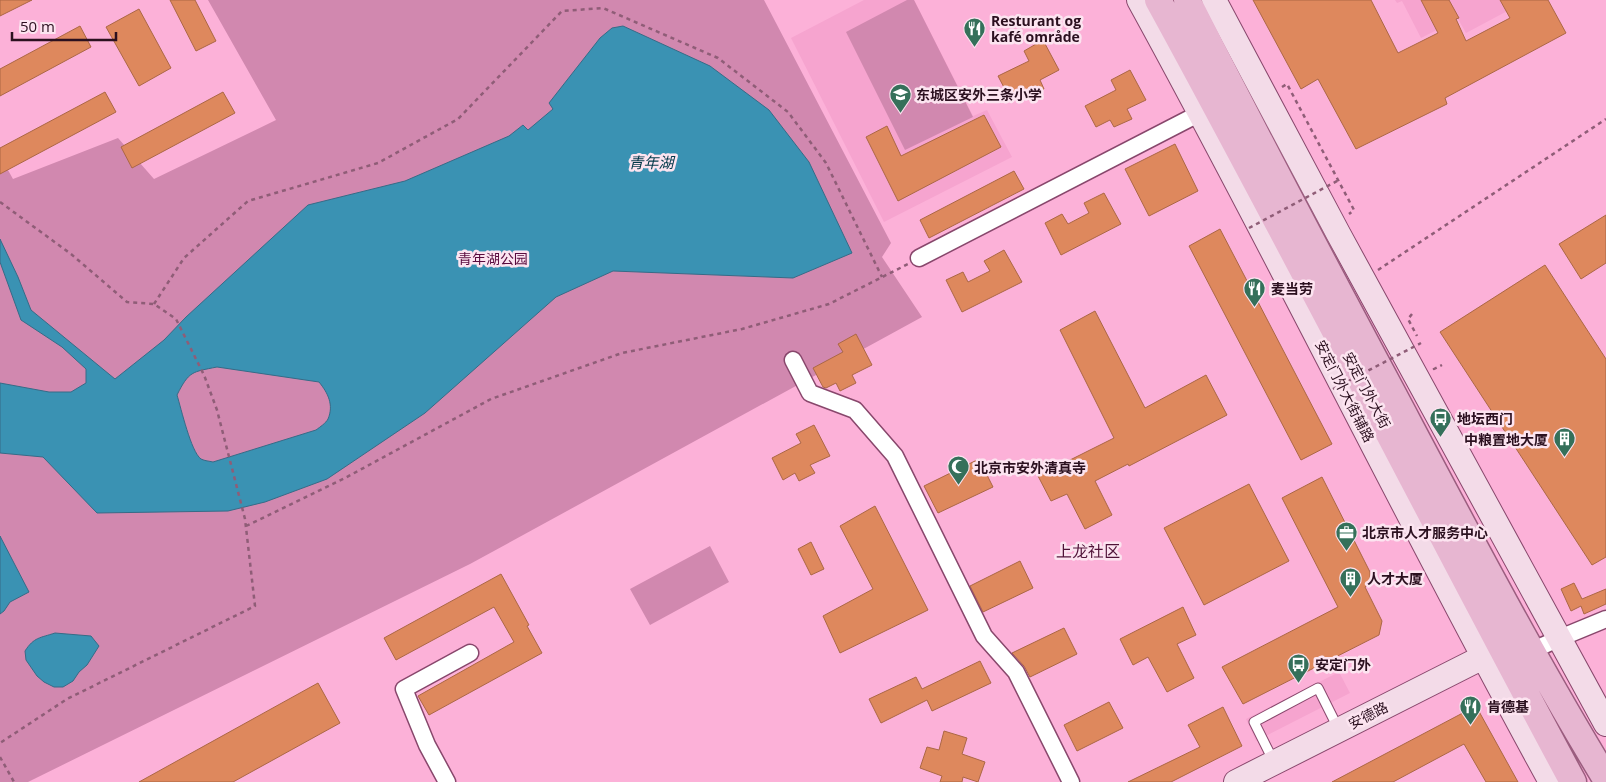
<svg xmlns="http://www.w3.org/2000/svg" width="1606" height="782" viewBox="0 0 1606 782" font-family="'Open Sans','Noto Sans SC',sans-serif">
	<rect width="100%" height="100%" fill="#fcb1d8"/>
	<path fill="#f6a4cf" d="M864 0H914L973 116 987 110 1012 157 884 222 791 38Z
		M1395 0H1528L1466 33 1458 19 1421 38 1402 1 1397 3Z
		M1339 672 1350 693 1256 741 1246 719Z"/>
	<path fill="#d188af" d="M208 0H764L891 243 882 257 922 317 470 564 28 782H0V156L13 179 118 138 154 179 276 120Z
		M907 0H914L973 117 905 150 846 32Z
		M710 546 729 582 650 625 630 589Z"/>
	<path fill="#3a92b3" stroke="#366b87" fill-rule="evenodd" d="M623 26 710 66 769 110 809 162 852 253 793 278 613 271 556 297 425 413 327 479 265 502 228 511 97 513 43 457 0 453V383L49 392H71L86 383V369L62 347 21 320 0 262V239L18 277 31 310 115 379 164 340 186 317 308 205 405 181 509 136 523 125 528 130 553 109 549 103 600 38 612 28ZM217 367 319 382C328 393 334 405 328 419 326 423 320 427 316 430L213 462C209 461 205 461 201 459 191 452 181 408 177 395 189 371 192 372 217 367Z
		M0 536 29 592 10 602 4 611 0 614Z
		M55 633 91 636 99 646 87 665 79 672 73 681 63 687H54L44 682 37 676 26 660 25 651C34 637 40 638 55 633Z"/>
	<path fill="#de885d" stroke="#ab6745" d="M0 0H32L0 16Z
		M170 0H195L216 41 196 51Z
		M1253 0H1371L1398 53 1438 33 1421 0H1449L1459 18 1456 19 1466 41 1510 18 1500 0H1548L1566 33 1445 98 1447 104 1356 149 1318 79 1301 89Z
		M139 9 171 68 139 86 106 27Z
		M80 26 91 47 0 96V69Z
		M1043 40 1059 70 1040 80 1044 89 1027 98 1023 90 1009 97 998 76 1029 61 1024 51Z
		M1130 70 1146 100 1127 109 1132 119 1114 127 1110 120 1096 127 1085 106 1116 90 1111 80Z
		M105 92 116 112 0 174V148Z
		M223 92 235 113 132 168 121 147Z
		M984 115 1001 147 898 201 866 137 887 126 901 156Z
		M1175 144 1198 191 1149 216 1125 169Z
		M1014 171 1024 189 929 238 920 220Z
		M1104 193 1121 224 1061 255 1045 223 1062 214 1068 224 1089 213 1084 203Z
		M1606 215V263L1581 279 1559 244Z
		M1220 229 1332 444 1301 460 1189 246Z
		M1004 250 1022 282 962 312 946 280 963 272 968 282 990 271 984 261Z
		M1545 265 1606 359V557L1592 565 1440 332Z
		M1095 311 1145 408 1206 375 1227 415 1129 466 1128 464 1095 481 1112 515 1085 529 1067 494 1051 501 1038 476 1114 438 1060 330Z
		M856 334 872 365 852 375 856 383 840 391 836 383 826 388 823 387 813 368 843 352 838 344Z
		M814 425 830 456 810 465 815 473 799 481 795 473 783 480 772 458 801 443 796 434Z
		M979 459 993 487 938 513 924 486Z
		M1322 477 1370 572V583L1365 587 1382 621 1379 635 1243 704 1222 667 1338 607 1282 498Z
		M1249 484 1289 561 1204 605 1164 528Z
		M875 506 928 610 840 653 823 616 873 589 840 526Z
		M811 542 824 569 811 575 798 549Z
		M1020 561 1033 588 983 612 970 586Z
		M501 574 529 625 527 626 542 653 429 715 418 696 514 642 494 607 396 660 384 638Z
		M1574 583 1582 599 1606 589V604L1584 614 1581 606 1571 611 1561 589Z
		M1183 607 1196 635 1177 644 1194 678 1167 692 1148 657 1133 665 1120 639Z
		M1064 628 1077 654 1030 677 1024 666 1012 653Z
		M980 661 991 683 932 711 927 700 881 723 869 699 916 677 922 689Z
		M318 683 340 723 233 782H139Z
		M1109 702 1123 728 1077 751 1064 725Z
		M1476 706 1518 782H1486L1464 744 1393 782H1332Z
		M1223 707 1242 746 1171 782H1128L1200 747 1188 725Z
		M944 731 967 738 962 754 985 762 978 782 963 777 962 782H940L942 776 920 768 927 747 939 750Z"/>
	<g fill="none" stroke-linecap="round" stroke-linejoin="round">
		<defs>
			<path id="lane" d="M1274 762 1254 722 1318 688 1339 730"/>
			<path id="street" d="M919 258 1208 109
				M793 360 810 393 855 410 895 456 984 636 1016 672 1071 782
				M1531 651 1560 638 1606 619
				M447 782 427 745 404 689 470 653"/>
			<path id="secondary" d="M1139 0C1281 258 1409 524 1551 782
				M1214 0 1339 235 1606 724
				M1236 782 1497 650"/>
			<path id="primary" d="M1158 0C1300 259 1433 522 1573 782
				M1187 0C1254 132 1323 263 1393 394 1462 524 1530 654 1606 779"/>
		</defs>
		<use href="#lane" stroke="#88476c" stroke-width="11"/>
		<use href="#street" stroke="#88476c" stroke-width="19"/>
		<use href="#secondary" stroke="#88476c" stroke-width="26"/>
		<use href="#primary" stroke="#9b5d7f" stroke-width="29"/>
		<path stroke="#8f5d77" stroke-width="2.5" stroke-dasharray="4 4" stroke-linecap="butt" d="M1282 87 1287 84 1354 210 1349 214
			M0 202 71 254 127 302 154 304 176 319 204 375 217 410 245 519 255 606 67 699 0 743
			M1378 270 1606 119
			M154 304 184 258 248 201 378 163 458 119 562 11 603 8 718 58 788 112 826 163 882 277
			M1412 314 1408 319 1417 336
			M1434 368V369L1442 365
			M246 526 345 478 491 399 622 353 742 329 829 304 908 264
			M0 757 14 782"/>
		<use href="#lane" stroke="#fff" stroke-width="9"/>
		<use href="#street" stroke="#fff" stroke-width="16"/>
		<use href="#secondary" stroke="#f3dbe8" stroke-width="24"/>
		<use href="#primary" stroke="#e7b6d1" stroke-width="26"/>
		<path stroke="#8f5d77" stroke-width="2.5" stroke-dasharray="4 4" stroke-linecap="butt" d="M1249 228 1339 180
			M1333 389 1421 343"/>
	</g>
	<defs>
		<symbol id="restaurant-pin" viewBox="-11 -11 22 30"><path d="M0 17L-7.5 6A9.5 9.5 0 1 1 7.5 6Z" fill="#35705a" stroke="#fce4f0"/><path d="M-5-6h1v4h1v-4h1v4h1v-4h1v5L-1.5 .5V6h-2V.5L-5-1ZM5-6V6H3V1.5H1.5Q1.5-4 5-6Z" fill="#fff"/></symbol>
		<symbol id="school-pin" viewBox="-11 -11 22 30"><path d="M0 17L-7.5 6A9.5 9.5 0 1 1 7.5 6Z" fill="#35705a" stroke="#fce4f0"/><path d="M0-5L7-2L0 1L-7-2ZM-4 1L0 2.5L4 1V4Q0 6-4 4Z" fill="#fff"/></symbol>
		<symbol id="bus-pin" viewBox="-11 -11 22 30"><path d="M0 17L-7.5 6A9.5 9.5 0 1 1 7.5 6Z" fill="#35705a" stroke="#fce4f0"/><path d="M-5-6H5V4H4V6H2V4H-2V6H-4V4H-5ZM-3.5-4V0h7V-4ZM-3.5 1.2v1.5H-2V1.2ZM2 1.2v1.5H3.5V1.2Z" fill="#fff"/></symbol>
		<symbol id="building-pin" viewBox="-11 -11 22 30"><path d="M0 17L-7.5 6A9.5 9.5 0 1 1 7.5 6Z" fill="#35705a" stroke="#fce4f0"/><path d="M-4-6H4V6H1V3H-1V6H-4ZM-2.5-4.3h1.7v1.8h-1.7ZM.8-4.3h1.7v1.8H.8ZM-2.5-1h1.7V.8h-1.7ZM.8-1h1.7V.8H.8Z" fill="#fff"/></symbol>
		<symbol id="mosque-pin" viewBox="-11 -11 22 30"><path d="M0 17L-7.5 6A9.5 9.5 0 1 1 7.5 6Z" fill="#35705a" stroke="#fce4f0"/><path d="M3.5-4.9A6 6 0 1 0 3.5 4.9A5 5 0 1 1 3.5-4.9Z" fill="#fff"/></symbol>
		<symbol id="office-pin" viewBox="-11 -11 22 30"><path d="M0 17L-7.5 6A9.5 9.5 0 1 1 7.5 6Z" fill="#35705a" stroke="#fce4f0"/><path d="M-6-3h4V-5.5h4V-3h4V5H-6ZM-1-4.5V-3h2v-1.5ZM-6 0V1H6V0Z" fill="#fff"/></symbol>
	</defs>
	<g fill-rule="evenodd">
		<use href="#restaurant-pin" x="962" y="16" width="25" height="34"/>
		<use href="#school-pin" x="888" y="82" width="25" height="34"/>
		<use href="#restaurant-pin" x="1242" y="276" width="25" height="34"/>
		<use href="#bus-pin" x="1428" y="406" width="25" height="34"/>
		<use href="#building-pin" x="1552" y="426" width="25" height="34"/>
		<use href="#mosque-pin" x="946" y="454" width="25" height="34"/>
		<use href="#office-pin" x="1334" y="520" width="25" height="34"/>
		<use href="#building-pin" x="1338" y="566" width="25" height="34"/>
		<use href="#bus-pin" x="1286" y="652" width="25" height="34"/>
		<use href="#restaurant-pin" x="1458" y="694" width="25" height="34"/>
	</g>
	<g text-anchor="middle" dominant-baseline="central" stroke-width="5" stroke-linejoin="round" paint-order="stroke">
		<g font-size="14" font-weight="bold" fill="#2b101f" stroke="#fce4f0" text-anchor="start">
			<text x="991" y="20">Resturant og<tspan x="991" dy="16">kafé område</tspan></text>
			<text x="916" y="94">东城区安外三条小学</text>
			<text x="1271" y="288">麦当劳</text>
			<text x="1457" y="418">地坛西门</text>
			<text x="1548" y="439" text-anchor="end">中粮置地大厦</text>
			<text x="974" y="467">北京市安外清真寺</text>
			<text x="1362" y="532">北京市人才服务中心</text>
			<text x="1367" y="578">人才大厦</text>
			<text x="1315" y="664">安定门外</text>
			<text x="1487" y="706">肯德基</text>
		</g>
		<g font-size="14" fill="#590b3e" stroke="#fce4f0">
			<text x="493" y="258">青年湖公园</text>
		</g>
		<g font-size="14" fill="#2b101f" stroke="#fce4f0">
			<text transform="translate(1367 390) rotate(62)">安定门外大街</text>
			<text transform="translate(1345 391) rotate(63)">安定门外大街辅路</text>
			<text transform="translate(1368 715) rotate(-27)">安德路</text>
		</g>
		<g font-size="15" font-style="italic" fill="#003748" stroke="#fce4f0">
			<text x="651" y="162">青年湖</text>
		</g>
		<g font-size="16" fill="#501238" stroke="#fce4f0">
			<text x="1088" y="551">上龙社区</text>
		</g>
	</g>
	<path d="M12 32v8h104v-8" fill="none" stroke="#2b101f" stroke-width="2.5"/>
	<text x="20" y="32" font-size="15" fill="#2b101f" stroke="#fce4f0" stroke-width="4" paint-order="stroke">50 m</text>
</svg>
